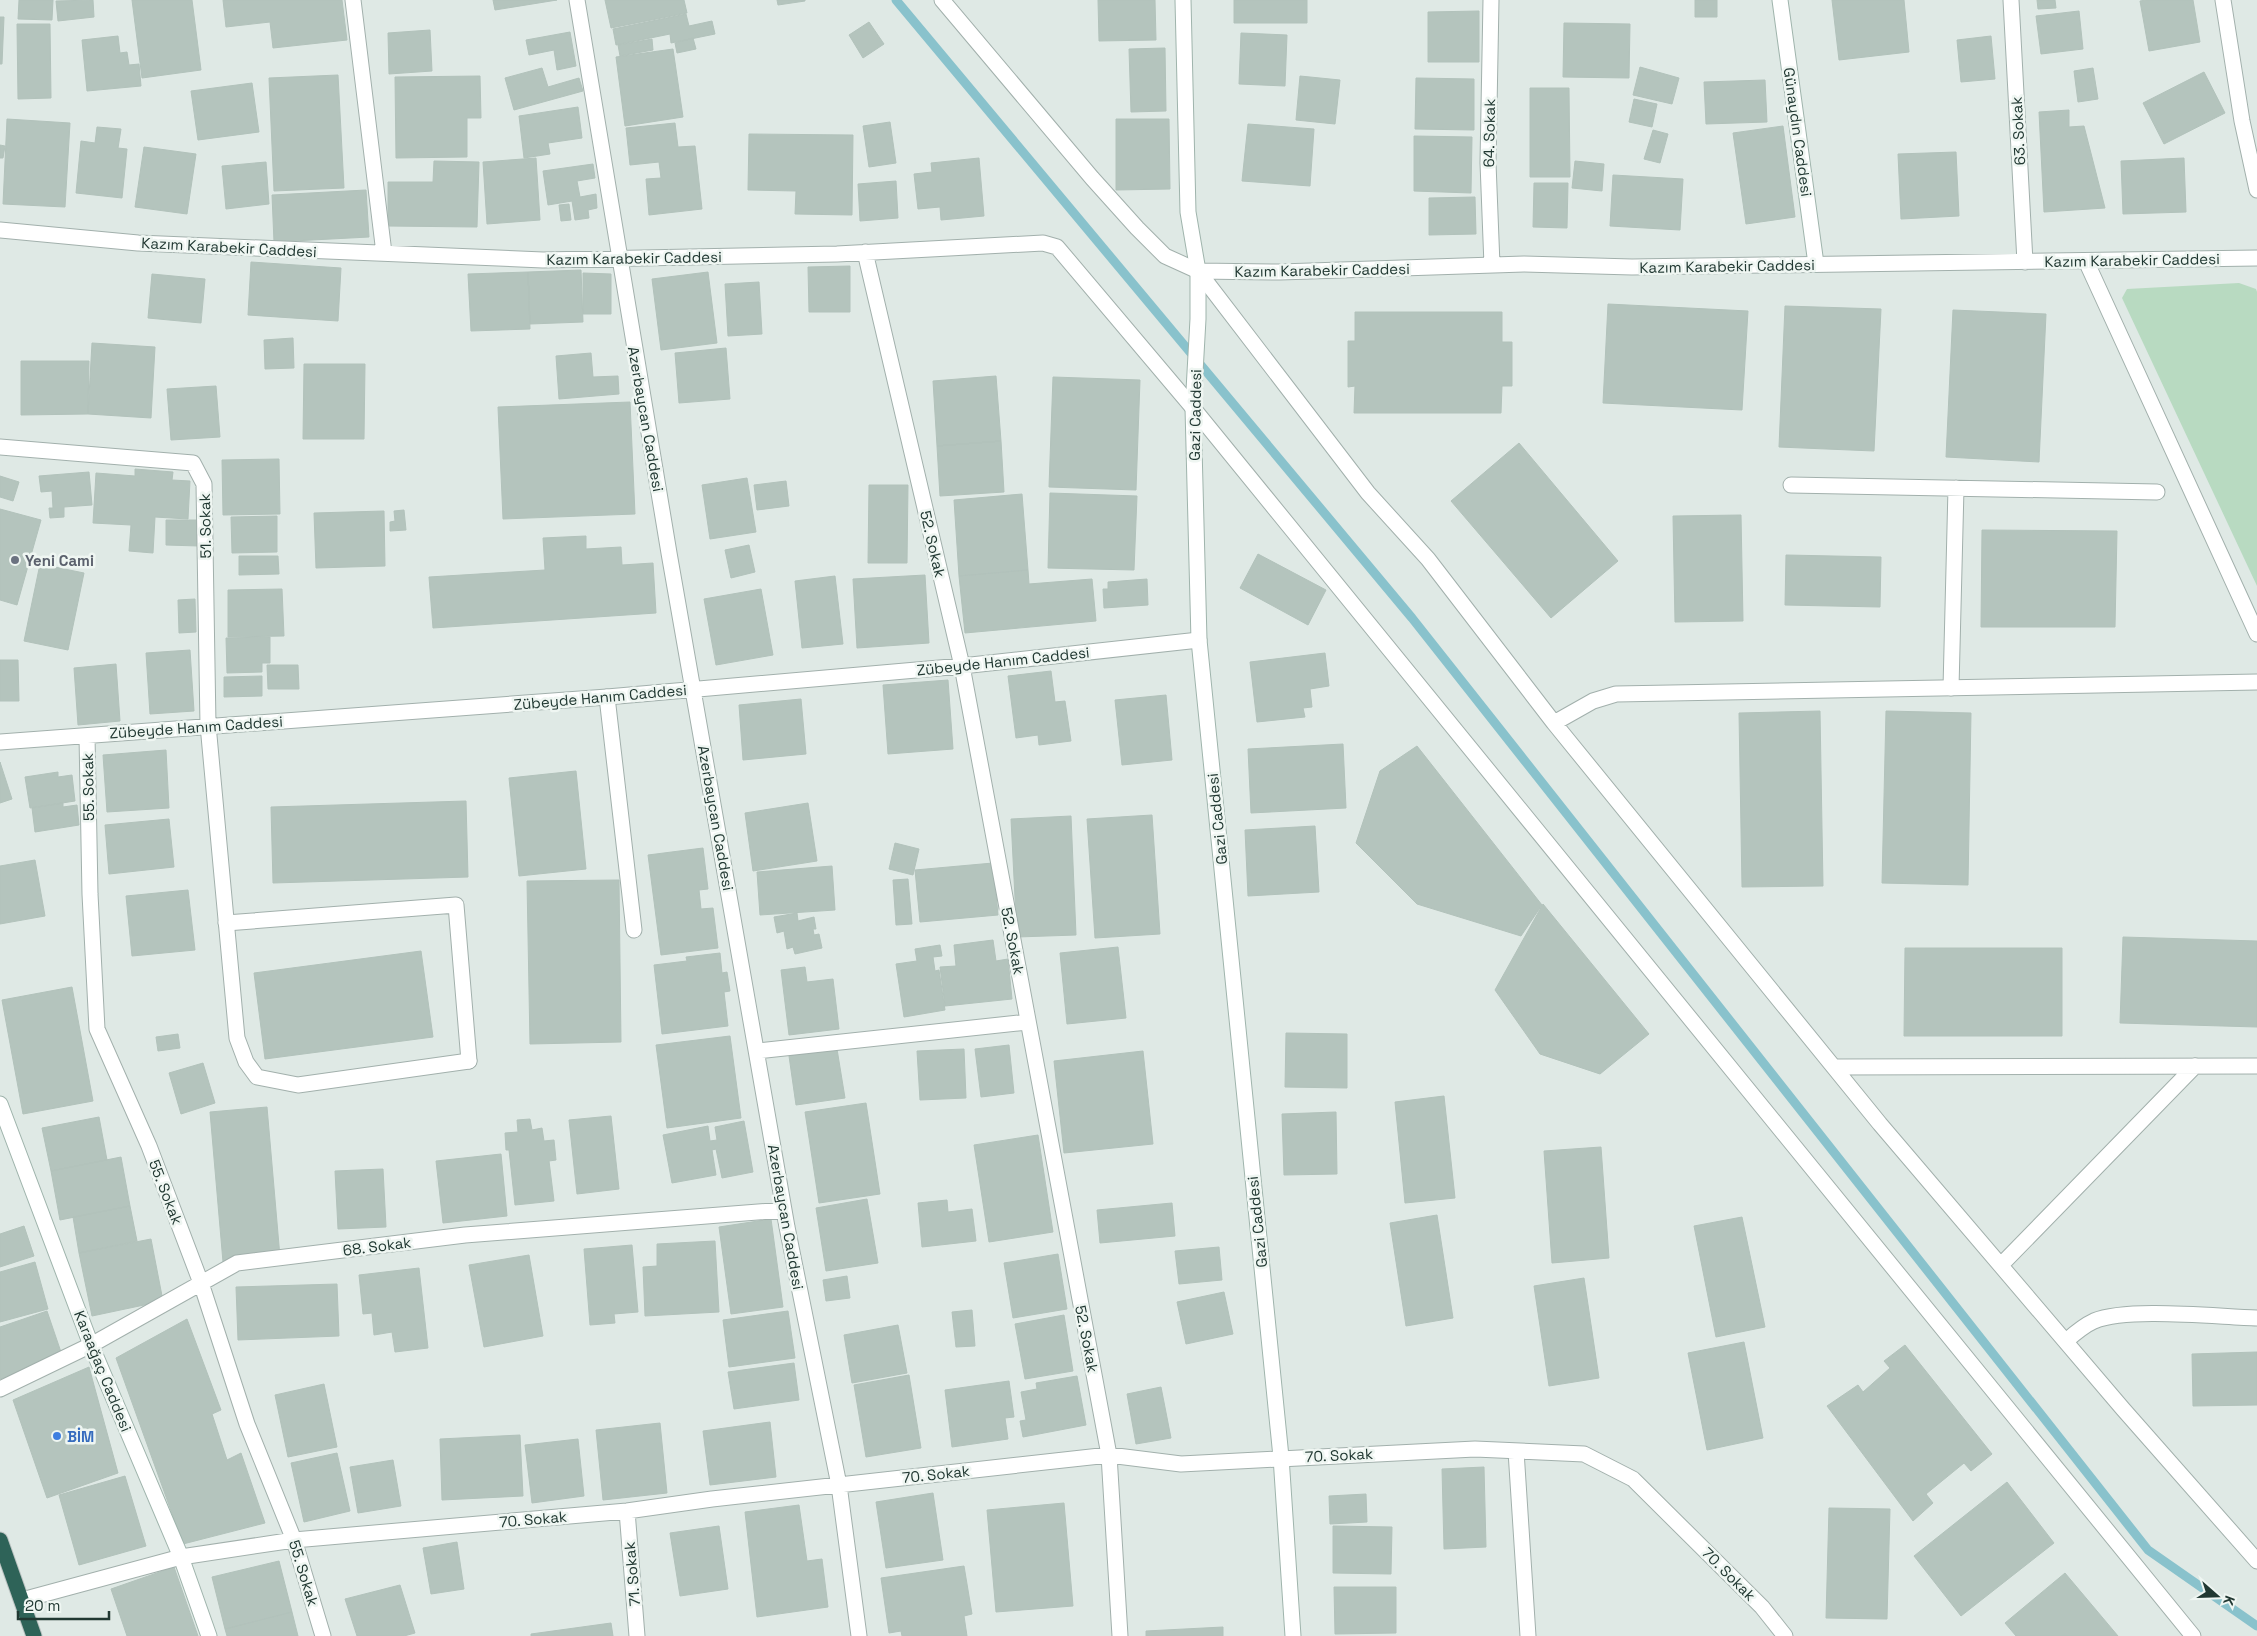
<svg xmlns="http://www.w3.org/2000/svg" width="2257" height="1636" viewBox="0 0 2257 1636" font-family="'Space Grotesk',sans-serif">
	<rect width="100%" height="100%" fill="#dfe9e5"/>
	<path fill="#b8dac1" d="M2239 283 2256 289 2257 292V586L2122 298 2127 289Z"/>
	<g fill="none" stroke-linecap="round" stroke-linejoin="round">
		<path stroke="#89c2cc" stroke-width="9" d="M896 0 1412 618 2148 1550 2257 1626"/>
	</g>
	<path fill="#b4c4bd" stroke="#b2c2bb" d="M19 0H53L52 20 18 19Z
		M93 0 94 17 58 21 56 1Z
		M132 0H192L201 70 142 78Z
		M223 0H342L347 40 273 48 270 22 226 27Z
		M493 0H557L495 10Z
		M605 0H684L687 13 611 28Z
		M777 0H805V1L778 5Z
		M1098 0H1155L1156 40 1099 41Z
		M1234 0H1307V23H1234Z
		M1695 0H1717V17H1695Z
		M1832 0H1904L1909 52 1839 60Z
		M2037 0H2055L2056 8 2038 9Z
		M2146 0H2193L2200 42 2149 51 2140 1Z
		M1479 11V62H1428V12Z
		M2079 11 2083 49 2041 54 2036 16Z
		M686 14 689 26 712 21 715 34 671 43 670 34 616 45 613 29Z
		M0 17H4L2 64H0Z
		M869 22 884 44 863 58 849 35Z
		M1564 23 1630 24 1629 78 1563 77Z
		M17 24H50L51 98 18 99Z
		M430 30 432 71 389 74 388 33Z
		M570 32 576 66 557 70 554 50 529 55 526 40Z
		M1241 33 1287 35 1285 86 1239 84Z
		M118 36 120 53 127 52 129 65 139 64 141 86 87 91 82 40Z
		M1991 36 1995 79 1961 82 1957 40Z
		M693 38 696 49 677 53 675 43Z
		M652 39 653 50 620 56 618 45Z
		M1165 48 1166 111 1131 112 1129 49Z
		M673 49 683 117 625 126 616 57Z
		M1640 67 1679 78 1672 104 1633 95Z
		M542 68 548 87 579 78 583 91 514 110 505 78Z
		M2093 68 2098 99 2078 102 2074 71Z
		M2204 72 2225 113 2164 144 2143 103Z
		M338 75 344 188 274 191 269 78Z
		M480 76 481 118H467V157L396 158 395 77Z
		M1300 76 1340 80 1335 124 1296 120Z
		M1416 78 1474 79V130L1415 129Z
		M1765 80 1767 122 1706 124 1704 82Z
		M252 83 259 132 198 140 191 91Z
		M1530 88H1569L1570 177H1530Z
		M1634 99 1657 104 1652 127 1629 122Z
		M578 107 582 138 548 143 550 154 524 158 519 116Z
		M2069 110V127L2084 126 2105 208 2044 212 2039 112Z
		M7 119 70 123 65 207 3 204Z
		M1116 119H1169L1170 189 1116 190Z
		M890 122 896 163 869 167 863 126Z
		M675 123 678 147 695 146 702 209 649 215 646 179 661 178 659 162 630 165 626 128Z
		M1248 124 1314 129 1310 186 1242 181Z
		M1783 126 1795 217 1746 224 1733 133Z
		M97 127 121 129 118 148 127 149 122 198 76 193 81 141 95 143Z
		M1653 130 1668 134 1660 163 1644 159Z
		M749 134 853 135 852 215 795 214 796 191 748 190Z
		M1414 136 1472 137 1471 193 1414 191Z
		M0 145 5 146 3 158H0Z
		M144 147 196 154 187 214 135 207Z
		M1956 152 1959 216 1901 219 1898 154Z
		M536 158 540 220 487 224 483 162Z
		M979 158 984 216 941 220 940 207 918 209 914 174 932 172 931 163Z
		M2184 158 2186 212 2123 214 2121 161Z
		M434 161 479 162 477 227 388 226V182H433Z
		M1575 161 1604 164 1602 191 1572 188Z
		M266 162 269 204 226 209 222 166Z
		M593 164 595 178 577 181 580 197 596 194 597 208 588 210 589 218 575 220 572 201 548 205 543 171Z
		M1613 175 1683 179 1680 230 1610 226Z
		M896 181 898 218 860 221 858 184Z
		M1534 183H1568L1567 228 1533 227Z
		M366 190 369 237 274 242 272 195Z
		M1475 197 1476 234 1429 235V198Z
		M569 204 571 220 561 221 559 205Z
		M251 262 341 268 338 321 248 315Z
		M850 266V312H809L808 267Z
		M581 270 583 322 530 324 528 272Z
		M528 272 530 329 471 331 468 274Z
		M708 272 717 343 661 350 652 279Z
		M583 273 611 274V314H583Z
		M152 274 205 279 201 323 148 318Z
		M759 282 762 334 728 336 725 284Z
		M1608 304 1748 311 1742 410 1603 403Z
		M1785 306 1881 309 1874 451 1779 447Z
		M1953 310 2046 314 2039 462 1946 457Z
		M1355 312H1502V342H1512V386H1502L1501 413H1354L1355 386 1348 387V341H1355Z
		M293 338 294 368 265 369 264 340Z
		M92 343 155 347 151 418 88 414Z
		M726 348 730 399 679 403 675 353Z
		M591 353 593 377 618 376 619 394 559 399 556 356Z
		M21 361H89L88 414 21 415Z
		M304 364H365L364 439H303Z
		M996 376 1001 441 937 446 933 381Z
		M1053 377 1140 380 1136 490 1049 487Z
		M216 386 220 437 171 440 167 389Z
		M630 402 635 514 503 519 498 407Z
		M1001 441 1004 492 940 496 937 446Z
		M1519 443 1618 561 1551 618 1451 501Z
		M279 459 280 514 223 515 222 460Z
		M135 469 173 472 172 480 190 481 188 519 155 517 153 553 129 551 131 525 93 523 96 473 135 476Z
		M89 472 92 505 64 507V517L50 518 49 508H53L52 491 41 492 39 476Z
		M0 476 19 482 13 501 0 497Z
		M747 478 756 532 710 539 702 485Z
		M786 481 789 506 757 510 754 485Z
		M869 485H908L907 563H868Z
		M1050 493 1137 496 1134 570 1048 568Z
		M1022 494 1028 570 959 576 954 500Z
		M0 509 41 520 17 605 0 600Z
		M404 510 406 530 390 531V522L395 521 394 511Z
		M384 511 385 566 316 568 314 513Z
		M1741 515 1743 621 1675 622 1673 516Z
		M277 516V552L232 553 231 517Z
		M166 520H199V546L166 545Z
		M1982 530 2117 531 2115 627H1981Z
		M586 536V549L621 547 622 565 653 563 656 613 433 628 429 577 545 570 543 538Z
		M749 545 755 572 731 578 725 550Z
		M1258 554 1326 590 1308 625 1240 588Z
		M1786 555 1881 557 1880 607 1785 605Z
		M239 556H278L279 574 239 575Z
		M40 564 84 573 68 650 24 641Z
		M1028 570 1029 584 1092 579 1096 621 965 633 959 576Z
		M925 575 929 643 857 648 853 579Z
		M835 576 843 644 802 648 795 581Z
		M1147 579 1148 605 1104 608 1103 589H1108V582Z
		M282 589 284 636 228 637V590Z
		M761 589 773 655 716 665 704 599Z
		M195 599 196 632 179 633 178 600Z
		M270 637V663H262V672L227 673 226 638Z
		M190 650 194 711 150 714 146 653Z
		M1325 653 1329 686 1310 689 1312 707 1303 708 1305 717 1257 722 1250 662Z
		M0 660H18L19 701H0Z
		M116 664 120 721 78 725 74 668Z
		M267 665H298L299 689H268Z
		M1051 671 1055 702 1065 701 1071 741 1039 745 1038 735 1016 738 1008 676Z
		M262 676V696L224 697V677Z
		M948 680 953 749 888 754 883 685Z
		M1166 695 1172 760 1122 765 1115 700Z
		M801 699 806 754 743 760 739 705Z
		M1820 711 1823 886 1742 887 1739 713Z
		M1886 711 1971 713 1968 885 1882 883Z
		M1343 744 1346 808 1251 813 1248 749Z
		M1417 746 1542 905 1521 936 1417 904 1356 843 1380 771Z
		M166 750 169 808 107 812 103 755Z
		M0 762 12 799 0 803Z
		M576 771 586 869 519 876 509 778Z
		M58 772V777L72 775 75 801 30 808 25 777Z
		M466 801 468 877 273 883 271 807Z
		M63 803V807L77 805 79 825 35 832 32 808Z
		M808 803 817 861 753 871 745 813Z
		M1152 815 1160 934 1095 938 1087 819Z
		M1071 816 1076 935 1017 937 1011 819Z
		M169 819 174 867 109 874 105 825Z
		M1315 826 1319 892 1248 896 1245 830Z
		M895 843 919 849 913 875 889 869Z
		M703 848 708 889 699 890 701 909 713 908 718 948 661 955 648 855Z
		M35 860 45 916 0 924V866Z
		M993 863 998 915 920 922 915 870Z
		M832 866 835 910 760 915 757 872Z
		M908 879 912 924 896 925 893 880Z
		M619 880 621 1042 530 1044 527 881Z
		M188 890 195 950 132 956 126 896Z
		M1543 904 1649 1034 1600 1074 1540 1054 1495 990Z
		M797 913 798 921 814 917 816 929H813L814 935 819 934 822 948 795 954 793 947 787 949 784 931 777 933 774 917Z
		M2123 937 2257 941V1027L2120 1023Z
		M993 940 996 961 1008 959 1012 999 945 1006 940 967 956 966 954 945Z
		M940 945 942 956 933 957 935 971 939 970 945 1010 904 1017 896 964 917 961 915 949Z
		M1118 947 1126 1018 1067 1024 1060 953Z
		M1905 948H2062V1036H1904Z
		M421 951 433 1037 265 1059 254 973Z
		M720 953 722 973 727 972 730 991 724 992 728 1026 662 1034 654 965 687 961 686 957Z
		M805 967 807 982 833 979 839 1029 789 1035 781 970Z
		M72 987 93 1101 23 1114 2 1000Z
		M1286 1033 1347 1034V1088L1285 1087Z
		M178 1034 180 1048 158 1051 156 1037Z
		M730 1036 741 1118 667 1128 656 1045Z
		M1009 1045 1014 1093 981 1097 975 1049Z
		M837 1049 845 1098 796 1105 789 1056Z
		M964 1049 966 1098 920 1100 917 1051Z
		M1143 1051 1153 1144 1064 1153 1054 1061Z
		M203 1063 215 1103 181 1114 169 1073Z
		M1444 1096 1455 1198 1405 1203 1395 1102Z
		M866 1103 880 1194 819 1203 805 1112Z
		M267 1107 280 1257 223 1262 210 1112Z
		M1336 1112 1337 1174 1284 1175 1282 1114Z
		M611 1116 619 1189 577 1194 569 1120Z
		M99 1117 107 1160 51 1171 42 1128Z
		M530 1119 532 1130 542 1128 544 1141 554 1140 556 1160 549 1161 554 1201 515 1205 509 1150H506L505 1133 518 1132 517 1120Z
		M744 1121 753 1172 722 1178 716 1149 712 1150 716 1175 672 1183 663 1135 708 1126 710 1141 717 1140 715 1127Z
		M1038 1135 1053 1232 989 1242 974 1145Z
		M1601 1147 1609 1258 1552 1263 1544 1151Z
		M501 1154 507 1216 443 1223 436 1161Z
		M121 1157 130 1206 60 1220 51 1171Z
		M383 1169 386 1227 338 1229 335 1171Z
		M867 1199 878 1263 826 1271 816 1208Z
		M947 1200 948 1212 972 1209 976 1241 922 1247 918 1203Z
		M1172 1203 1175 1236 1100 1243 1097 1210Z
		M130 1206 137 1241 79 1253 73 1217Z
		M1437 1215 1453 1318 1406 1326 1390 1223Z
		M1742 1217 1765 1327 1716 1337 1694 1226Z
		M771 1219 783 1307 731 1314 719 1227Z
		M24 1226 34 1256 0 1267V1234Z
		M151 1239 163 1301 92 1316 79 1253Z
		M715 1241 719 1312 645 1316 643 1267 657 1266V1244Z
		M632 1245 638 1312 614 1314 615 1323 590 1325 584 1249Z
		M1219 1247 1222 1280 1179 1284 1175 1251Z
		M1058 1254 1067 1309 1013 1318 1004 1263Z
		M529 1255 543 1336 484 1347 469 1265Z
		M35 1262 48 1309 0 1322V1272Z
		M419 1268 428 1348 395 1352 392 1332 374 1335 372 1313 363 1314 359 1275Z
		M847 1276 850 1298 826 1301 823 1280Z
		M1584 1278 1599 1378 1549 1386 1534 1286Z
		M337 1284 339 1336 238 1340 236 1287Z
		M1224 1292 1233 1334 1186 1344 1177 1302Z
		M972 1310 975 1346 956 1347 952 1312Z
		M47 1311 63 1358 0 1379V1327Z
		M788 1311 795 1358 729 1367 723 1320Z
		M1064 1315 1073 1371 1025 1379 1015 1324Z
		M187 1319 221 1410 212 1414 227 1460 241 1453 265 1523 183 1544 116 1358Z
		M898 1325 907 1373 852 1383 844 1335Z
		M1744 1342 1763 1438 1707 1450 1688 1353Z
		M1905 1345 1992 1454 1971 1471 1964 1463 1926 1494 1933 1503 1913 1521 1827 1406 1858 1385 1863 1392 1890 1368 1884 1361Z
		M2257 1352V1405L2193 1406 2192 1354Z
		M794 1363 799 1400 734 1409 728 1372Z
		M89 1367 118 1473 47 1498 13 1400Z
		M909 1375 921 1448 866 1457 854 1385Z
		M1077 1376 1086 1425 1023 1437 1020 1421 1026 1420 1021 1392 1037 1389 1036 1383Z
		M1009 1381 1014 1417 1005 1418 1008 1439 952 1447 945 1390Z
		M324 1384 337 1447 288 1457 275 1395Z
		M1161 1387 1171 1438 1136 1444 1127 1394Z
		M770 1422 776 1477 710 1485 703 1431Z
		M660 1423 667 1493 603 1500 596 1430Z
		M520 1435 523 1496 442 1500 440 1439Z
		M578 1439 584 1496 532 1503 525 1445Z
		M337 1453 350 1511 304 1522 291 1463Z
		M393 1460 401 1506 358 1513 350 1467Z
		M1484 1467 1486 1547 1444 1549 1442 1469Z
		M125 1476 146 1546 79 1565 59 1495Z
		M2007 1482 2054 1543 1961 1616 1914 1556Z
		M933 1493 943 1560 886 1568 876 1502Z
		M1366 1494 1367 1522 1330 1524 1329 1496Z
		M1064 1503 1073 1606 996 1612 987 1510Z
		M799 1505 807 1561 822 1559 828 1607 757 1617 745 1512Z
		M1829 1508 1890 1509 1887 1619 1826 1618Z
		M719 1526 728 1589 680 1596 670 1533Z
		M1333 1526 1392 1527 1391 1574 1333 1573Z
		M457 1542 464 1589 431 1594 423 1548Z
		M279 1561 292 1612 225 1629 212 1577Z
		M964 1566 972 1614 964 1616 967 1636H902L901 1631 889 1633 881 1578Z
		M174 1567 198 1636H127L111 1589Z
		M2065 1573 2118 1636H2016L2005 1623Z
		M400 1585 415 1633 404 1636H357L345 1599Z
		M1334 1587H1396V1633L1335 1634Z
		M292 1612 298 1636H227L225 1629Z
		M611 1623 613 1636H531V1634Z
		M1223 1627V1636H1146V1631Z"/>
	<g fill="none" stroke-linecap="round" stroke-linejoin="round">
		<defs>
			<path id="lane" d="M1791 485 2157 492
				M1951 688 1956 488
				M607 697 634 930
				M208 725 237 1038 246 1062 257 1077 298 1085 469 1061
				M2066 1341C2075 1333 2083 1326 2094 1321 2129 1307 2217 1317 2257 1318"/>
			<path id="street" d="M353 0 384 253
				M577 0 669 553 787 1227 839 1485 859 1636
				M942 0 1092 178 1137 228 1165 256 1198 271 1368 493 1428 559 1554 723 1880 1124 2123 1409 2257 1561
				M1491 0 1488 163 1492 265
				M2011 0 2025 262
				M2223 0 2242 121 2257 190
				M0 230 138 243 543 260 837 254 1043 243 1057 247 1193 408 2193 1636
				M865 252 962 666 1109 1455 1120 1636
				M2086 261 2257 634
				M1198 271 1280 272 1524 264 1632 267 2257 258
				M0 447 193 463 204 484 208 725
				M1554 723 1593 701 1616 694 2257 682
				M87 736 90 894 97 1029 149 1146 201 1283 247 1424 294 1540 323 1636
				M0 742 607 697 962 666 1199 640
				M226 923 456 905 469 1061
				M757 1051 1028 1022
				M1834 1067 2257 1066
				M2001 1265 2195 1066
				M0 1389 91 1345 237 1263 465 1235 784 1210
				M1516 1451 1528 1636
				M627 1511 637 1636
				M22 1600 181 1557 294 1540 627 1511 712 1499 1109 1455 1181 1464 1475 1449 1584 1454 1633 1479 1762 1607 1785 1636"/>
			<path id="secondary" d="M1183 0 1188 212 1198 271V319L1193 408 1199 640 1281 1457 1293 1636
				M1780 0 1816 264
				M0 1104 91 1345 181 1557 209 1636"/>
			<path id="highway" d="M0 1540 34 1636"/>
		</defs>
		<use href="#lane" stroke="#a2b0ac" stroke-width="17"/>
		<use href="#street" stroke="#a2b0ac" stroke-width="17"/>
		<use href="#secondary" stroke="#9fb4ac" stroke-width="17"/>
		<use href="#highway" stroke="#bcc3c2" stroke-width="17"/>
		<use href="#lane" stroke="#fff" stroke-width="15"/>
		<use href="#street" stroke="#fff" stroke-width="15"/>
		<use href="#secondary" stroke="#fff" stroke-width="15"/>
		<use href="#highway" stroke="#2e6358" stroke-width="15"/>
	</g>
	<circle fill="#6b7280" stroke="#eff6f2" stroke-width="2" cx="15" cy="560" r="5"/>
	<circle fill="#3f7fe0" stroke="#eff6f2" stroke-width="2" cx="57" cy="1436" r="5"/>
	<g text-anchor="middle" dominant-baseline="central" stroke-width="5" stroke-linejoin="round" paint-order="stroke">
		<g font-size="15" fill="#213832" stroke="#eff6f2">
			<text transform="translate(2018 131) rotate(-93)">63. Sokak</text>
			<text transform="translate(1798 132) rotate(82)">Günaydın Caddesi</text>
			<text transform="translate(1489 133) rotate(-89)">64. Sokak</text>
			<text transform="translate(229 247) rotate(3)">Kazım Karabekir Caddesi</text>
			<text transform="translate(634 258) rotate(-1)">Kazım Karabekir Caddesi</text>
			<text transform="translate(2132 260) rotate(-1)">Kazım Karabekir Caddesi</text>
			<text transform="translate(1727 266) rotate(-1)">Kazım Karabekir Caddesi</text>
			<text transform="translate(1322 270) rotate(-1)">Kazım Karabekir Caddesi</text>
			<text transform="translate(1195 415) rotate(-89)">Gazi Caddesi</text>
			<text transform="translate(646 419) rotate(80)">Azerbaycan Caddesi</text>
			<text transform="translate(205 526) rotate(-91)">51. Sokak</text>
			<text transform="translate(933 544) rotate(77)">52. Sokak</text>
			<text transform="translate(1003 661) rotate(-6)">Zübeyde Hanım Caddesi</text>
			<text transform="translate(600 697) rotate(-5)">Zübeyde Hanım Caddesi</text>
			<text transform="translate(196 727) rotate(-4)">Zübeyde Hanım Caddesi</text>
			<text transform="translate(88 787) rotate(-91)">55. Sokak</text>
			<text transform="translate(716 818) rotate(80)">Azerbaycan Caddesi</text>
			<text transform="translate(1217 819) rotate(-96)">Gazi Caddesi</text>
			<text transform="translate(1013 941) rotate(79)">52. Sokak</text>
			<text transform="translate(166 1192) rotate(69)">55. Sokak</text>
			<text transform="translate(786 1217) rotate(80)">Azerbaycan Caddesi</text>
			<text transform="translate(1257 1222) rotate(-96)">Gazi Caddesi</text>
			<text transform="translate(377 1246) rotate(-7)">68. Sokak</text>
			<text transform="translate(1087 1339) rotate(79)">52. Sokak</text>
			<text transform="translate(103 1371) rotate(68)">Karaağaç Caddesi</text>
			<text transform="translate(1339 1455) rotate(-3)">70. Sokak</text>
			<text transform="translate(936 1474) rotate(-6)">70. Sokak</text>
			<text transform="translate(533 1519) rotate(-5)">70. Sokak</text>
			<text transform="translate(304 1573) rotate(73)">55. Sokak</text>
			<text transform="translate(632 1574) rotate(-95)">71. Sokak</text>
			<text transform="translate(1729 1574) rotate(45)">70. Sokak</text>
		</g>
		<g font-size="15" font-weight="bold" fill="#5b616d" stroke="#eff6f2" text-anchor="start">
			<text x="25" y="560">Yeni Cami</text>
		</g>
		<g font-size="15" font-weight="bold" fill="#366cbe" stroke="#eff6f2" text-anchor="start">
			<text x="67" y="1436">BİM</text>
		</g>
	</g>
	<g transform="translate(2217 1596) rotate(110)" stroke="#eff6f2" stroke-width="4" paint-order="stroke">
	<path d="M0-4L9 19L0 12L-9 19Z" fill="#213832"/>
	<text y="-8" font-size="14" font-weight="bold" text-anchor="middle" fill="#213832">K</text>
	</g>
	<path d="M18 1611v8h91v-8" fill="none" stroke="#213832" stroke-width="2.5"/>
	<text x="25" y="1611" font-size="15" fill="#213832" stroke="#eff6f2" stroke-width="4" paint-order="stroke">20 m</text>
</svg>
